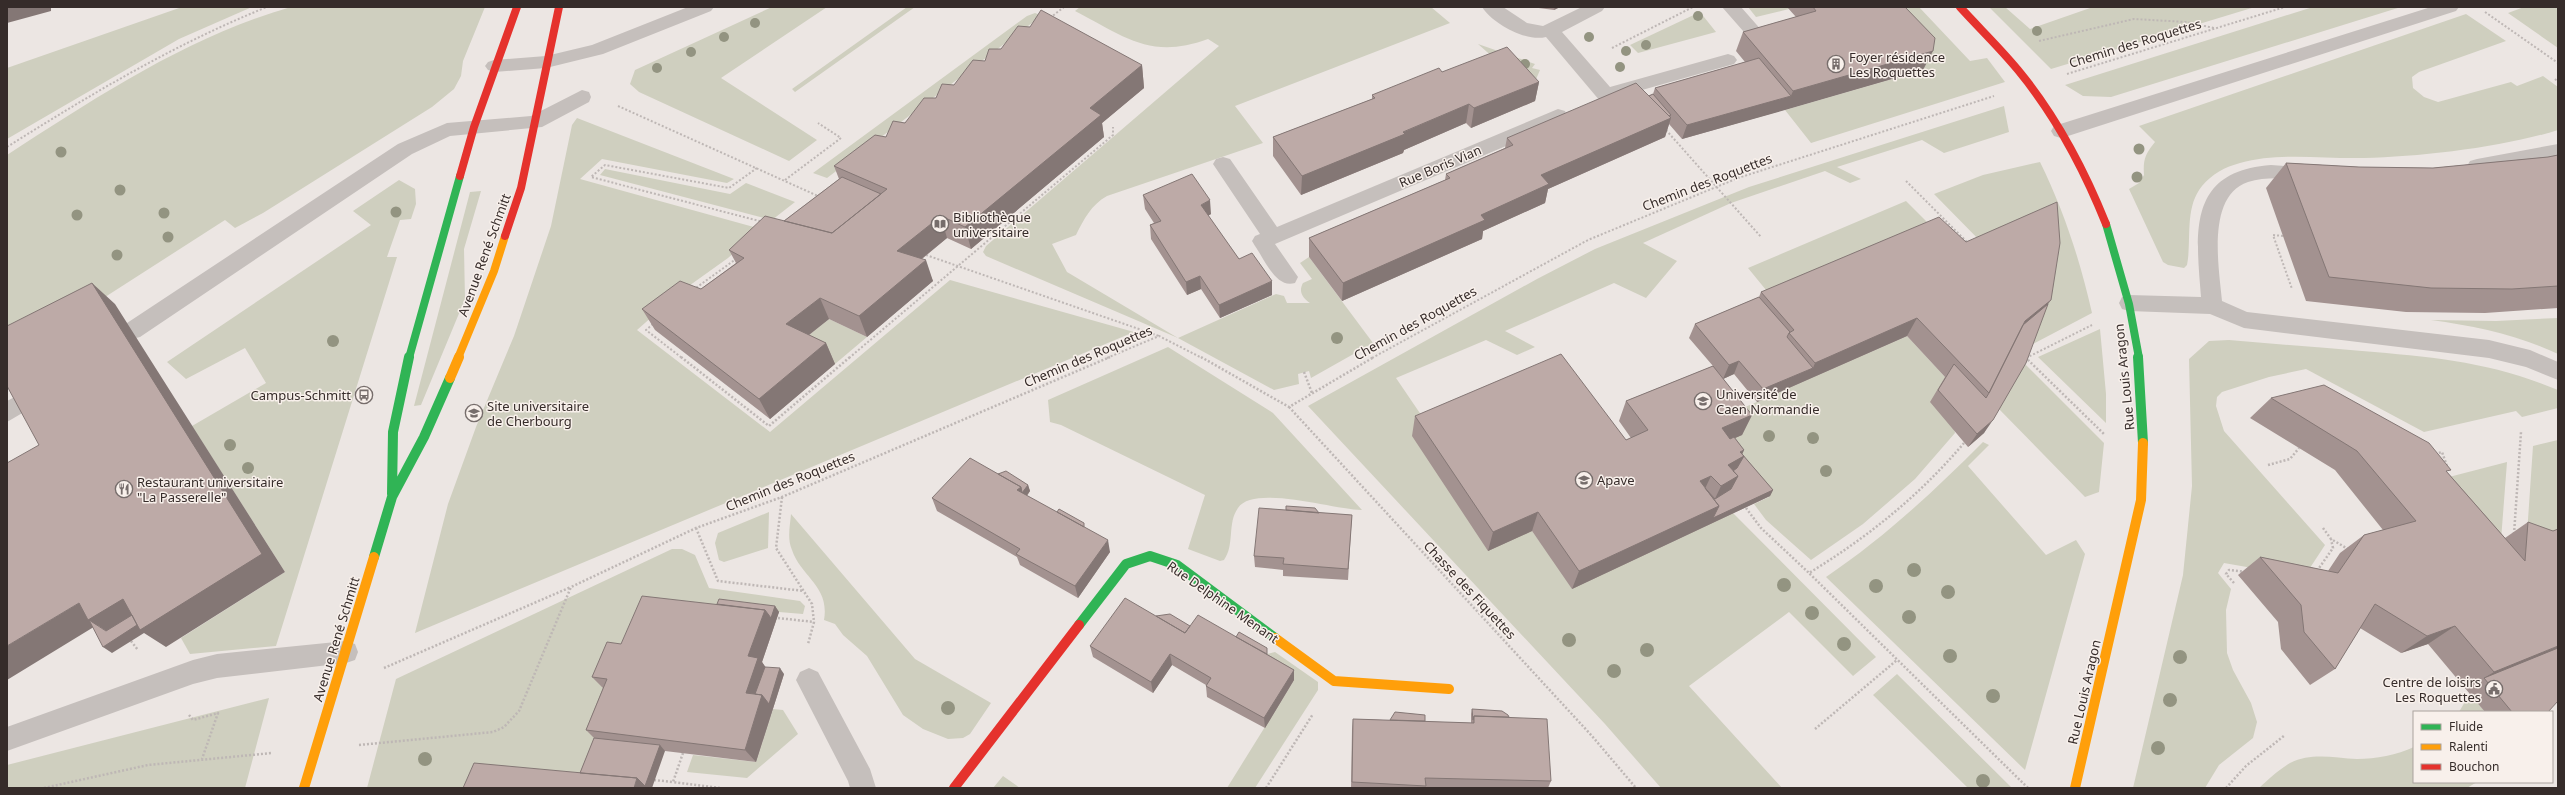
<svg xmlns="http://www.w3.org/2000/svg" width="2565" height="795" viewBox="0 0 2565 795" font-family="'Noto Sans',sans-serif">
	<rect width="100%" height="100%" fill="#ece6e3"/>
	<path fill="#cfcfbf" d="M182 7H252L179 39 7 139V68Z
		M291 7H485L463 61 461 76 454 89 432 107 263 213 235 228 225 220 7 360V155C97 97 187 37 291 7Z
		M772 7H827L721 78 817 140 789 161 639 92 630 84 635 70Z
		M907 7H915L795 92 792 89Z
		M1080 7H1431L1450 23 1235 106 1263 143 1107 196C1091 205 1084 219 1076 235L1052 244 1067 272 1178 338 1276 294 1284 296 1287 303H1310C1303 298 1298 292 1303 283L1312 279 1300 263 1309 257 1373 343 1311 378 1309 371 1298 374 1299 384 1274 390 1178 338 986 256 983 252 986 246 1219 46 1208 39C1151 60 1125 37 1075 11Z
		M1748 7H1787L1789 9 1756 17Z
		M1877 7H1919L1970 61 1987 58 2005 82 1811 143 1785 110 1923 70Z
		M1989 7H2005L2030 29 2093 7H2255L2051 69Z
		M2313 7H2401L2111 97 2083 96 2065 85Z
		M2524 7H2558V48L2508 13Z
		M1700 12 1716 32 1638 53 1630 45Z
		M1035 13 1040 15 1036 20 827 178 813 173 1027 16Z
		M2466 14 2506 41 2419 72 2412 77 2413 88 2424 97 2438 102 2511 82 2517 86 2543 76 2558 87V130C2504 147 2421 157 2364 158 2323 159 2279 152 2240 163 2225 167 2212 174 2202 186 2184 208 2192 240 2187 265L2184 268 2168 265 2163 262 2129 189 2139 183 2144 175C2143 160 2145 154 2155 142L2139 126Z
		M1478 44 1535 64 1532 68 1540 70 1534 84 1504 67Z
		M2004 106 2009 132 1944 153 1922 140 1837 167 1861 179 1850 183 1825 171 1731 203 1643 243 1677 261 1646 298 1614 283 1505 331 1535 347 1517 355 1486 340 1396 378 1430 428 1532 531 1573 588 1733 513 1876 657 1853 676 1789 612 1689 686 1782 788H1661L1605 724 1308 406 1537 279 1595 249 1749 187Z
		M577 118 734 179 727 183 602 159 580 179 761 229 728 258 679 293 637 330 770 432 950 280 1134 332 415 633 448 504 476 427 514 336 551 226 572 125Z
		M2040 162C2064 211 2080 260 2092 313L2029 346 1986 247 1934 194 1983 175Z
		M605 169 730 194 746 183 795 202 772 220 600 175Z
		M399 180 415 189 416 204 411 219 400 220 387 257H397L276 646 190 654 181 638 285 572 192 426 266 383 245 348 186 379 167 362 371 225 353 211Z
		M481 191 464 249 465 299 421 405 414 406 470 192Z
		M1906 201 1937 232 1775 301 1748 268Z
		M2558 318V354C2518 335 2475 326 2431 320L2496 321Z
		M829 319 867 337 835 364 796 345Z
		M2100 329 2106 394V423L2038 357Z
		M1907 336 1945 377 1955 433 1915 479 1863 524 1811 560 1766 520 1754 504 1769 497 1712 448 1727 415Z
		M2229 340C2273 344 2318 347 2362 351 2434 357 2491 362 2558 390V408L2522 417 2516 411 2424 432 2306 369 2269 377 2222 392 2217 397 2216 406 2224 431 2325 545 2304 577 2224 563 2218 573 2231 589 2226 610 2227 653 2233 670 2251 703 2257 722 2253 738 2219 765 2205 788H2133L2183 575 2192 486 2189 359 2209 341Z
		M1168 347 1273 413 1362 510C1334 510 1254 484 1238 508 1227 523 1235 545 1224 560L1220 561 1188 549 1205 495 1061 425 1050 422 1048 400Z
		M2025 364 2104 443 2099 492 2085 497 1998 408 2020 367Z
		M2558 440V540L2526 549 2533 446Z
		M1983 442 1989 445 1968 466 2046 555 2076 540 2085 554 2025 770 1826 577C1885 537 1933 492 1983 442Z
		M2507 462 2498 579 2422 484Z
		M769 512 768 548 724 562 719 560 715 543 718 533Z
		M791 514 915 659 991 703 970 734 963 738 948 739 923 729 903 715 867 656 843 635 835 624 824 620C830 586 801 577 792 550 787 539 790 526 791 514Z
		M672 549H682L695 555 709 588 800 601 805 606 803 614 779 612 583 785 486 788H367L396 679Z
		M1275 652 1318 682V690L1255 788H1227L1294 680 1267 664V654Z
		M1897 674 2012 788H1968L1873 695Z
		M2470 693 2485 712H2459Z
		M269 698 245 788H7V765Z
		M773 709 783 710 798 734 747 778 687 772 693 755 756 762Z
		M2414 747V782H2477L2467 788H2259C2269 779 2278 770 2290 763 2312 752 2334 758 2357 759 2376 759 2397 755 2414 747Z
		M1003 776 1020 788H993Z"/>
	<g fill="none" stroke-linecap="round" stroke-linejoin="round">
		<path stroke="#beb7b5" stroke-width="2" stroke-dasharray="2 2" stroke-linecap="butt" d="M2485 12 2558 63
			M1050 18 1064 7
			M2039 41 2134 19 2186 22 2214 28
			M1612 48 1693 7
			M2067 74 2285 7
			M2555 79 2558 82
			M618 106 818 196
			M1666 130 1761 237
			M7 147C91 94 175 44 267 7
			M757 168 729 188 605 165 591 177 763 222
			M785 180 841 138 818 123
			M1906 181 1968 243
			M2283 236 2273 235 2292 289
			M926 255 1159 336
			M693 290 736 259
			M653 324 646 330 682 358
			M849 358 1113 135V127
			M1107 358 1159 336 1202 358
			M1372 358 1588 240 1738 178 1994 96
			M2026 358 2092 325"/>
		<path stroke="#beb7b5" stroke-width="2.5" stroke-dasharray="2 2" stroke-linecap="butt" d="M681 357 769 426 850 357
			M1201 357 1289 407 1374 357
			M2025 357 2104 434
			M1304 372 1312 393
			M1289 407 1592 736 1636 788
			M1964 443C1919 496 1868 537 1809 573L2028 788
			M2435 454 2442 452 2447 466
			M2268 465 2290 459 2299 448
			M782 497 776 548 812 604 814 622 808 644
			M1746 508 1761 528 1809 573
			M696 528 718 581 804 591
			M2323 528 2331 539 2348 549
			M2514 534 2521 432
			M2317 571 2333 548 2331 539
			M2234 583 2226 574 2229 570 2246 572
			M778 618 814 622
			M131 641 138 650
			M384 668 571 587
			M189 715 193 720 218 713 202 759
			M1815 729 1897 660
			M359 745 493 732 504 727 519 711 571 587 696 528 782 497 1110 357
			M683 753 673 782 721 788
			M654 780 673 782
			M44 788 148 765 272 753
			M1266 788 1313 714
			M2226 788 2246 766 2285 735"/>
		<path fill="#c5bfbc" fill-rule="evenodd" d="M1482 7H1503L1527 23 1543 26 1582 7H1605L1602 11 1562 32 1610 87 1728 54 1734 56 1737 60 1734 64 1635 92 1607 103 1600 101 1546 37C1526 42 1493 24 1482 7Z
			M1722 7H1741L1763 32 1766 36 1763 40H1751Z
			M2431 7H2459L2456 11 2068 136 2061 138 2054 136 2051 131 2054 126Z
			M582 90 589 92 591 97 589 102 542 127 450 136 412 154 140 337 132 339 124 337 121 331 124 325 398 144 447 123 531 116Z
			M1558 109 1565 111 1567 116 1565 121 1275 244 1298 277 1295 283C1276 289 1265 260 1255 246L1252 241 1255 236 1260 234 1213 164 1216 159 1223 157 1230 159 1277 227Z
			M2558 144V158L2477 173 2470 171 2467 166 2470 161 2477 159Z
			M2271 165 2316 168 2319 173 2316 178 2309 180C2290 179 2267 176 2248 182 2206 196 2219 268 2222 301L2247 312 2489 340 2530 350 2558 362V380L2526 367 2489 358 2244 328 2210 314 2129 311 2122 309 2119 303 2122 297 2129 295 2201 297C2196 233 2187 171 2271 165Z
			M28 390 36 393 39 399 36 405 7 422V401Z
			M346 641 355 644 358 652 355 660 346 663 217 678 193 684 7 751V727L193 660 217 654Z"/>
		<path fill="#c5bfbc" fill-rule="evenodd" d="M688 7H714L711 11 603 54 546 68 494 72 488 70 485 66 488 62 494 60 546 56 592 45Z
			M809 668 818 672 870 769 876 788H850L848 781 796 680 800 672Z"/>
		<path stroke="#30b455" stroke-width="8" d="M2106 224 2129 304 2139 358
			M409 358 460 176"/>
		<path stroke="#30b455" stroke-width="10" d="M2138 357 2143 443
			M392 494 393 432 409 357
			M374 557 392 497 424 437 450 378
			M1079 625 1126 564 1150 556 1177 565 1275 638"/>
		<path stroke="#ff9f0a" stroke-width="8" d="M458 358 494 271 505 236"/>
		<path stroke="#ff9f0a" stroke-width="10" d="M450 378 459 357
			M1275 638 1334 681 1449 689
			M304 788 374 557
			M2075 788 2141 500 2143 443"/>
		<path stroke="#e5322d" stroke-width="8" d="M1960 7C1979 28 2000 48 2018 70 2056 116 2084 169 2106 224
			M460 176 474 127 517 7
			M505 236 521 188 559 7"/>
		<path stroke="#e5322d" stroke-width="10" d="M954 788 1079 625"/>
	</g>
	<g fill="#939481">
		<circle cx="1698" cy="16" r="5"/>
		<circle cx="755" cy="23" r="5"/>
		<circle cx="2037" cy="31" r="5"/>
		<circle cx="724" cy="37" r="5"/>
		<circle cx="1589" cy="37" r="5"/>
		<circle cx="1646" cy="45" r="5"/>
		<circle cx="1626" cy="51" r="5"/>
		<circle cx="691" cy="52" r="5"/>
		<circle cx="1525" cy="64" r="5"/>
		<circle cx="1620" cy="67" r="5"/>
		<circle cx="657" cy="68" r="5"/>
		<circle cx="2139" cy="149" r="5.5"/>
		<circle cx="61" cy="152" r="5.5"/>
		<circle cx="2137" cy="177" r="5.5"/>
		<circle cx="120" cy="190" r="5.5"/>
		<circle cx="396" cy="212" r="5.5"/>
		<circle cx="164" cy="213" r="5.5"/>
		<circle cx="77" cy="215" r="5.5"/>
		<circle cx="168" cy="237" r="5.5"/>
		<circle cx="117" cy="255" r="5.5"/>
		<circle cx="1337" cy="338" r="6"/>
		<circle cx="333" cy="341" r="6"/>
		<circle cx="1769" cy="436" r="6"/>
		<circle cx="1813" cy="438" r="6"/>
		<circle cx="230" cy="445" r="6"/>
		<circle cx="248" cy="468" r="6"/>
		<circle cx="1826" cy="471" r="6"/>
		<circle cx="1914" cy="570" r="7"/>
		<circle cx="1784" cy="585" r="7"/>
		<circle cx="1876" cy="586" r="7"/>
		<circle cx="1948" cy="592" r="7"/>
		<circle cx="1812" cy="613" r="7"/>
		<circle cx="1909" cy="617" r="7"/>
		<circle cx="1569" cy="640" r="7"/>
		<circle cx="1844" cy="644" r="7"/>
		<circle cx="1647" cy="650" r="7"/>
		<circle cx="1950" cy="656" r="7"/>
		<circle cx="2180" cy="657" r="7"/>
		<circle cx="1614" cy="671" r="7"/>
		<circle cx="1993" cy="696" r="7"/>
		<circle cx="2170" cy="700" r="7"/>
		<circle cx="948" cy="708" r="7"/>
		<circle cx="2158" cy="748" r="7"/>
		<circle cx="425" cy="759" r="7"/>
		<circle cx="1983" cy="781" r="7"/>
	</g>
	<path fill="#a39290" d="M1531 7H1560L1554 10Z
		M1787 7H1905L1923 70 1682 139 1669 124 1665 137 1548 189 1545 203 1483 231 1482 239 1342 301 1309 257V238L1445 180 1446 174 1505 148 1507 138 1653 94 1655 88 1745 62 1736 51 1743 32 1796 17Z
		M985 61 1142 65 1144 88 1102 123 1104 137 971 249 947 238 922 259 933 281 867 337 829 319 809 335 826 343 835 364 770 419 655 330 642 309 701 289 736 263 729 250 784 221 839 179 834 166 886 137 954 85Z
		M1442 72 1539 82 1535 101 1471 128 1466 123 1404 150 1403 153 1301 195 1273 156V137L1372 99V95Z
		M2558 155V308L2485 313 2406 312 2306 301 2266 188 2286 163 2359 167 2433 168 2548 157Z
		M1143 195 1211 214 1208 216 1239 259 1272 295 1220 318 1201 289 1187 295 1151 239 1150 225 1154 223 1145 209Z
		M1966 242 2048 304 1984 433 1968 447 1930 402 1945 377 1907 336 1757 402 1734 374 1723 379 1752 415 1742 435 1735 438 1744 450 1742 454 1773 490 1770 496 1572 589 1532 531 1488 551 1412 436 1415 416 1626 440 1631 438 1619 421 1626 401 1713 366 1689 338 1695 324 1759 297 1761 292Z
		M2271 398 2448 473 2505 538 2528 522 2548 712H2485L2428 644 2401 653 2360 628 2335 669 2310 685 2281 649 2278 622 2238 575 2260 557 2328 571 2340 553 2364 535 2383 530 2335 470 2250 418Z
		M998 474 1028 485 1030 491 1027 496 1085 528 1110 552 1078 598 1020 565 1017 557 937 511 932 498Z
		M1319 513 1352 515 1348 580 1283 576V570L1255 567 1254 556Z
		M717 604 775 606 779 612 762 662 765 667 784 674 756 762 665 751 580 773 594 738 586 730 603 688 592 677 621 644Z
		M1156 616 1190 626 1267 654 1294 670V680L1265 728 1207 697 1206 686V685L1172 665 1153 693 1093 657 1090 646Z
		M1472 709 1551 781 1548 788H1351L1352 729 1353 719 1471 723V714Z"/>
	<path fill="#847775" d="M7 7H51V11L7 23Z
		M1555 7H1560L1554 10Z
		M1933 51 1923 70 1785 110 1793 91Z
		M1142 65 1144 88 1102 123 1104 137 971 249 965 227 1090 108Z
		M1539 82 1535 101 1471 128 1474 108Z
		M1791 96 1785 110 1682 139 1687 125Z
		M1469 104 1466 123 1404 150 1403 153 1301 195 1302 176Z
		M1671 115 1669 119 1671 118 1665 137 1548 189 1545 203 1483 231 1482 239 1342 301 1343 283 1541 175 1657 119Z
		M1210 200 1211 214 1202 219 1201 205Z
		M941 216 947 238 904 273 897 251Z
		M926 260 933 281 867 337 859 316Z
		M1200 276 1201 289 1187 295 1186 282Z
		M1272 281V295L1220 318 1219 305Z
		M92 283 115 304 285 572 166 647 144 633 112 653 103 647 115 637 97 625 7 680V646L79 603 123 599Z
		M820 298 829 319 796 345 786 324Z
		M2051 300 2038 318 2017 336 2025 321Z
		M1917 318 1907 336 1757 402 1763 389 1813 368 1815 363Z
		M826 343 835 364 770 419 759 399Z
		M1739 361 1734 374 1723 379 1729 365Z
		M1752 415 1742 435 1712 448 1722 428Z
		M1993 420 1984 433 1968 447 1977 434Z
		M1744 450 1741 457 1744 456 1734 475 1721 478 1718 484 1728 465 1740 452Z
		M1711 476 1702 495 1700 481Z
		M1738 476 1728 496 1712 505 1721 486Z
		M1028 485 1030 491 1024 499 1017 490 1021 487Z
		M1773 490 1770 496 1572 589 1579 571 1719 506Z
		M1538 512 1532 531 1488 551 1493 532Z
		M1108 540 1110 552 1078 598 1075 586Z
		M775 606 779 612 762 662 769 672 759 702 746 693 748 656 765 610Z
		M2455 626 2428 644 2401 653 2427 636Z
		M2558 646V651L2484 678 2494 672Z
		M1170 654 1172 665 1153 693 1151 682Z
		M780 668 784 674 756 762 745 750 762 695Z
		M1294 670V680L1265 728 1264 718Z
		M660 745 665 751 652 788H634L637 778Z"/>
	<path fill="#bdaaa7" stroke="#847775" d="M1813 7H1905L1935 38 1933 51 1793 91 1743 32 1816 11Z
		M1041 10 1142 65 1090 108 1101 115 965 227 941 216 897 251 926 260 859 316 820 298 786 324 826 343 759 399 642 309 680 281 701 289 744 258 729 250 765 216 832 233 887 189 834 166 875 135 886 137 893 121 905 123 924 98H936L942 84 954 85 973 60 985 61 989 49H1001L1018 26 1030 27Z
		M1507 47 1539 82 1474 108 1469 104 1403 132 1405 134 1302 176 1273 137 1375 98 1372 95 1439 68 1442 72Z
		M1759 58 1791 96 1687 125 1655 88Z
		M1636 83 1671 118 1541 175 1549 184 1481 215 1485 220 1343 283 1309 238 1450 178 1446 174 1513 145 1507 138Z
		M1653 94 1671 115 1669 116 1649 96Z
		M2558 155V286L2512 289 2431 288 2329 277 2286 163 2359 167 2433 168 2548 157Z
		M1192 174 1210 200 1201 205 1239 259 1252 253 1272 281 1219 305 1200 276 1186 282 1150 225 1161 221 1143 195Z
		M842 177 881 194 832 233 784 221Z
		M2057 202 2060 243 2051 300 2025 321 1989 393 1917 318 1815 363 1789 333 1794 330 1761 292 1939 217 1966 242Z
		M92 283 262 554 140 630 123 599 88 620 79 603 7 646V463L39 445 7 386V326Z
		M1759 297 1790 332 1789 333 1787 337 1813 368 1763 389 1739 361 1729 365 1695 324Z
		M2048 304 2026 363 1993 420 1977 434 1938 390 1954 364 1986 398 1989 393 2023 325Z
		M1561 354 1626 440 1648 430 1626 401 1713 366 1752 415 1722 428 1730 439 1734 437 1744 450 1740 452 1744 456 1728 465 1738 476 1721 486 1711 476 1700 481 1719 506 1579 571 1538 512 1493 532 1415 416Z
		M2324 385 2429 443 2451 470 2446 471 2525 561 2528 522 2553 531 2558 529V646L2494 672 2455 626 2427 636 2375 604 2335 669 2304 632 2301 605 2260 557 2338 573 2364 535 2416 521 2357 451 2271 398Z
		M1742 454 1773 490 1713 518 1719 506 1705 488 1715 499 1731 489 1738 476 1733 471 1737 468 1744 456Z
		M970 458 1021 487 1017 490 1108 540 1075 586 1016 554 1020 549 932 498Z
		M1006 471 1028 485 1022 493 1021 487 998 474Z
		M1286 506 1315 508 1319 513 1286 510Z
		M1259 508 1352 515 1348 569 1283 564 1284 558 1254 556Z
		M1059 509 1084 523V527L1057 512Z
		M642 596 765 610 748 656 758 658 746 693 762 695 745 750 586 730 607 679 592 677 607 642 621 644Z
		M1125 598 1185 633 1198 615 1294 670 1264 718 1206 686 1211 678 1170 654 1151 682 1090 646Z
		M719 599 775 606 771 618 765 610 717 604Z
		M1170 614 1190 626 1185 633 1156 616Z
		M132 615 137 625 103 647 89 620 106 631Z
		M1239 632 1267 648V654L1236 637Z
		M2558 648V701L2548 712H2512L2484 678Z
		M765 667 780 668 769 704 762 695 755 694Z
		M1472 709 1502 711 1508 715 1509 717 1474 716 1473 720Z
		M1395 712 1425 715V721L1390 720Z
		M1474 716 1547 719 1551 781 1425 778 1426 786 1352 782 1353 719 1474 723Z
		M594 738 660 745 645 786 637 778 580 773Z
		M474 763 637 778 634 788H463Z"/>
	<defs>
		<symbol id="building-ring" viewBox="-11 -11 22 22"><circle r="9.5" fill="#f8f0eb" stroke="#766d6b" stroke-width="1.5"/><path d="M-4-6H4V6H1V3H-1V6H-4ZM-2.5-4.3h1.7v1.8h-1.7ZM.8-4.3h1.7v1.8H.8ZM-2.5-1h1.7V.8h-1.7ZM.8-1h1.7V.8H.8Z" fill="#766d6b"/></symbol>
		<symbol id="library-ring" viewBox="-11 -11 22 22"><circle r="9.5" fill="#f8f0eb" stroke="#766d6b" stroke-width="1.5"/><path d="M-6-4Q-3-5.5-.7-3.5V5Q-3 3-6 4ZM6-4Q3-5.5 .7-3.5V5Q3 3 6 4Z" fill="#766d6b"/></symbol>
		<symbol id="bus-ring" viewBox="-11 -11 22 22"><circle r="9.5" fill="#f8f0eb" stroke="#766d6b" stroke-width="1.5"/><path d="M-5-6H5V4H4V6H2V4H-2V6H-4V4H-5ZM-3.5-4V0h7V-4ZM-3.5 1.2v1.5H-2V1.2ZM2 1.2v1.5H3.5V1.2Z" fill="#766d6b"/></symbol>
		<symbol id="university-ring" viewBox="-11 -11 22 22"><circle r="9.5" fill="#f8f0eb" stroke="#766d6b" stroke-width="1.5"/><path d="M0-5L7-2L0 1L-7-2ZM-4 1L0 2.5L4 1V4Q0 6-4 4Z" fill="#766d6b"/></symbol>
		<symbol id="restaurant-ring" viewBox="-11 -11 22 22"><circle r="9.5" fill="#f8f0eb" stroke="#766d6b" stroke-width="1.5"/><path d="M-5-6h1v4h1v-4h1v4h1v-4h1v5L-1.5 .5V6h-2V.5L-5-1ZM5-6V6H3V1.5H1.5Q1.5-4 5-6Z" fill="#766d6b"/></symbol>
		<symbol id="civic-ring" viewBox="-11 -11 22 22"><circle r="9.5" fill="#f8f0eb" stroke="#766d6b" stroke-width="1.5"/><path d="M-.6-6.5H3V-4.5H.6V-3L4-1V1h2V6H-6V1h2V-1L-.6-3ZM-1.2 2.5V6h2.4V2.5Z" fill="#766d6b"/></symbol>
	</defs>
	<g fill-rule="evenodd">
		<use href="#building-ring" x="1826" y="54" width="20" height="20"/>
		<use href="#library-ring" x="930" y="214" width="20" height="20"/>
		<use href="#bus-ring" x="354" y="385" width="20" height="20"/>
		<use href="#university-ring" x="1693" y="391" width="20" height="20"/>
		<use href="#university-ring" x="464" y="403" width="20" height="20"/>
		<use href="#university-ring" x="1574" y="470" width="20" height="20"/>
		<use href="#restaurant-ring" x="114" y="479" width="20" height="20"/>
		<use href="#civic-ring" x="2484" y="679" width="20" height="20"/>
	</g>
	<g text-anchor="middle" dominant-baseline="central" stroke-width="3" stroke-linejoin="round" paint-order="stroke">
		<g font-size="13" fill="#362c2a" stroke="#f8f0eb">
			<text transform="translate(2135 43) rotate(-17)">Chemin des Roquettes</text>
			<text transform="translate(1440 166) rotate(-23)">Rue Boris Vian</text>
			<text transform="translate(1707 182) rotate(-21)">Chemin des Roquettes</text>
			<text transform="translate(484 255) rotate(-70)">Avenue René Schmitt</text>
			<text transform="translate(1415 323) rotate(-29)">Chemin des Roquettes</text>
			<text transform="translate(1088 356) rotate(-23)">Chemin des Roquettes</text>
			<text transform="translate(2124 377) rotate(-96)">Rue Louis Aragon</text>
			<text transform="translate(790 481) rotate(-22)">Chemin des Roquettes</text>
			<text transform="translate(1470 590) rotate(47)">Chasse des Fiquettes</text>
			<text transform="translate(1223 602) rotate(35)">Rue Delphine Menant</text>
			<text transform="translate(336 639) rotate(-73)">Avenue René Schmitt</text>
			<text transform="translate(2084 692) rotate(-77)">Rue Louis Aragon</text>
		</g>
		<g font-size="13" fill="#362c2a" stroke="#f8f0eb" text-anchor="start">
			<text x="1849" y="57">Foyer résidence<tspan x="1849" dy="15">Les Roquettes</tspan></text>
			<text x="953" y="217">Bibliothèque<tspan x="953" dy="15">universitaire</tspan></text>
			<text x="1716" y="394">Université de<tspan x="1716" dy="15">Caen Normandie</tspan></text>
			<text x="351" y="395" text-anchor="end">Campus-Schmitt</text>
			<text x="487" y="406">Site universitaire<tspan x="487" dy="15">de Cherbourg</tspan></text>
			<text x="1597" y="480">Apave</text>
			<text x="137" y="482">Restaurant universitaire<tspan x="137" dy="15">"La Passerelle"</tspan></text>
			<text x="2481" y="682" text-anchor="end">Centre de loisirs<tspan x="2481" dy="15">Les Roquettes</tspan></text>
		</g>
	</g>
	<rect width="2565" height="795" fill="none" stroke="#362c2a" stroke-width="16"/>
	<rect x="2413" y="711" width="140" height="72" fill="#f8f0eb" stroke="#aaa29e"/>
	<rect x="2421" y="724" width="20" height="6" fill="#30b455" stroke="#aaa29e"/>
	<text x="2449" y="731" font-size="12" fill="#362c2a">Fluide</text>
	<rect x="2421" y="744" width="20" height="6" fill="#ff9f0a" stroke="#aaa29e"/>
	<text x="2449" y="751" font-size="12" fill="#362c2a">Ralenti</text>
	<rect x="2421" y="764" width="20" height="6" fill="#e5322d" stroke="#aaa29e"/>
	<text x="2449" y="771" font-size="12" fill="#362c2a">Bouchon</text>
</svg>
